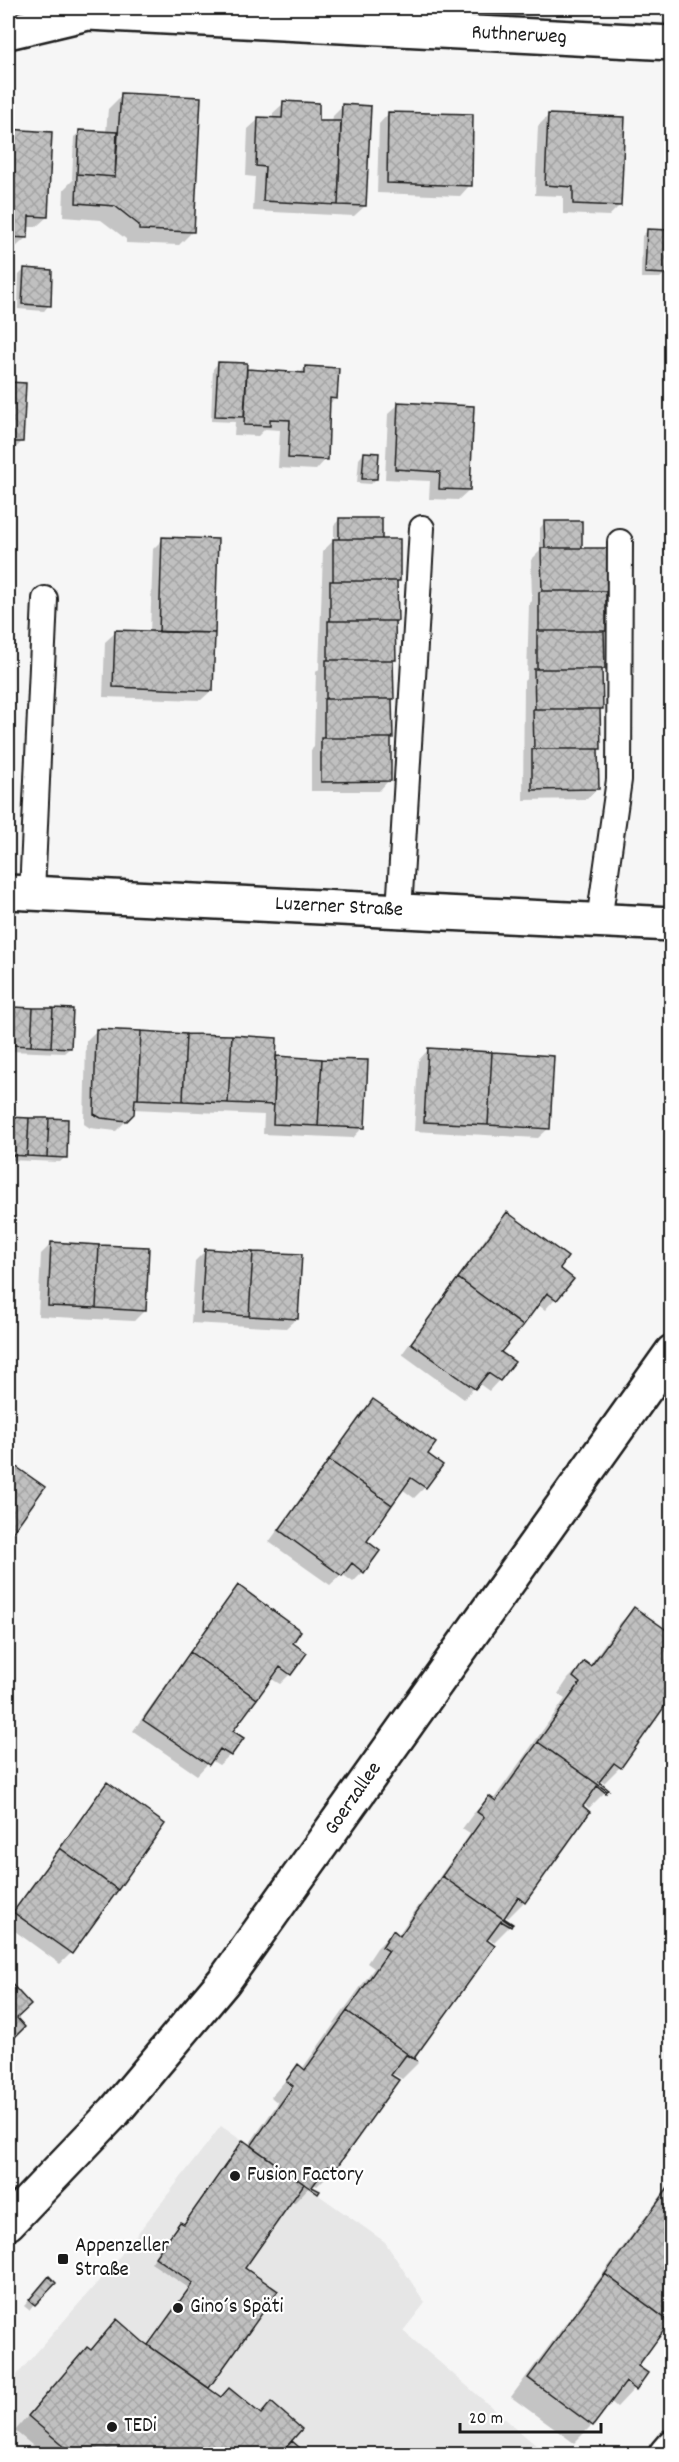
<svg xmlns="http://www.w3.org/2000/svg" width="679" height="2462" viewBox="0 0 679 2462" font-family="Dekko,sans-serif">
	<defs>
		<pattern id="building-cross-hatch" width="8" height="8" patternUnits="userSpaceOnUse" patternTransform="scale(1.5)"><rect width="8" height="8" fill="#c0c0c0"/><path d="M0 0l8 8M0 8l8-8" fill="none" stroke="#a4a4a4"/></pattern>
	</defs>
	<rect width="100%" height="100%" fill="#f6f6f6"/>
	<filter id="ink" filterUnits="userSpaceOnUse"><feTurbulence type="fractalNoise" baseFrequency=".0167" numOctaves="2"/><feDisplacementMap in="SourceGraphic" scale="12" xChannelSelector="R" yChannelSelector="G"/><feConvolveMatrix kernelMatrix="1 2 1 2 8 2 1 2 1" color-interpolation-filters="sRGB"/></filter>
	<g filter="url(#ink)">
		<path fill="#e6e6e6" d="M221 2126 385 2242 425 2303 403 2331 546 2454H27L8 2437 9 2384 116 2261Z"/>
		<path fill="#0003" d="M122 95 193 231 179 245 126 243V239L101 220 63 217 64 189 74 179H72L74 137 80 132 106 133 108 109Z
			M284 103 317 122 332 123 333 116 343 106 365 206 354 216 253 211 255 177 246 176 248 129 259 119H273V113Z
			M389 113 470 185 460 196 377 193 379 124Z
			M549 115 619 206 609 216 563 214V196L535 195 538 126Z
			M8 131 50 133 47 217 36 227H27V237L16 247H8Z
			M672 147V202H666L669 150Z
			M648 230 666 273 660 278H641L642 236Z
			M24 270 49 305 44 311 18 309 19 275Z
			M218 363 245 371 299 374 306 367 336 398 328 405 326 459 316 470 278 468 280 430 265 429 258 436 234 435 235 422 211 421 213 369Z
			M8 383 25 384 22 442 11 452H8Z
			M399 404 469 490 458 500 429 499 430 481 385 479 388 414Z
			M364 453 376 479 371 484 357 483 359 459Z
			M340 519 380 541 399 580 396 583V620L394 622V659L392 662 389 780 379 791H311V750L314 747 316 672 319 669 323 551 334 540V525Z
			M545 522 581 550 607 590 604 593 605 630 603 633V669L601 672 599 710 597 789 587 799 523 800 524 681 527 678 529 604 532 601 531 560 540 551V528Z
			M163 539 212 690 201 700 103 697 105 642 116 632 150 633 153 549Z
			M8 1008 71 1011 70 1048 64 1053 8 1051Z
			M97 1030 275 1058 363 1127 353 1138 263 1134 264 1115 133 1109V1114L116 1131 90 1128 84 1124 86 1041Z
			M428 1050 549 1128 538 1138 414 1131 418 1061Z
			M8 1118 67 1121 65 1157 60 1162 8 1160Z
			M507 1214 558 1269 572 1279 545 1310 537 1304 499 1353V1380L489 1391 478 1383 464 1399 402 1354 496 1224Z
			M52 1243 145 1310 134 1321 38 1316 41 1254Z
			M205 1251 297 1318 286 1328 191 1323 195 1261Z
			M373 1401 425 1487 414 1498 402 1489 365 1542 363 1572 353 1582 342 1574 330 1585 269 1542 363 1411Z
			M8 1463 43 1488 8 1536Z
			M238 1587 291 1643 290 1674 280 1684 270 1678 231 1731 230 1755 219 1765 211 1760 197 1775 133 1731 228 1598Z
			M634 1609 620 1767 604 1783 599 1780 597 1783 607 1790 589 1808 583 1803 524 1902 508 1918 504 1914 502 1918 510 1926 494 1942 487 1938 413 2058 418 2063 402 2079 391 2073 333 2170 317 2186 313 2183 294 2203 290 2201 242 2268 276 2292 206 2388 289 2441 305 2454H43L15 2431 73 2363 87 2349 90 2351 104 2335 147 2346 189 2288 151 2263 175 2229 183 2226 237 2148 243 2142 248 2146 278 2103 271 2097 298 2066 302 2069 374 1968 367 1963 377 1948 393 1932 398 1935 470 1834 462 1829 473 1814 489 1798 493 1800 565 1699 558 1694 568 1679 584 1663 589 1666 618 1625Z
			M107 1784 163 1824 71 1953 60 1964 8 1926V1918L97 1795Z
			M8 1983 29 2005 15 2018 23 2027 8 2043Z
			M672 2181V2317L636 2366 646 2373 634 2389 617 2407 610 2401 592 2425 574 2443 511 2397Z
			M44 2284 34 2304 29 2310 24 2306Z"/>
		<path fill="url(#building-cross-hatch)" stroke="#1c1c1c" stroke-width="1.5" d="M121 93 201 97 194 232 139 230V225L115 206 76 203 77 174 115 177Z
			M283 101 319 103V121H341L338 205 263 201 265 167 256 166 258 117 282 118Z
			M342 104 371 106 366 206 338 205Z
			M388 112 473 114 472 186 387 183Z
			M548 114 625 117 621 206 573 204V187L545 185Z
			M8 129 52 132 48 217 29 216 28 238 8 237Z
			M79 130 117 132 115 177 77 174Z
			M647 229 670 230 667 274 645 273Z
			M24 268 52 270 51 306 22 304Z
			M218 362 247 363 244 417 215 416Z
			M305 366 339 368 337 399 330 398 328 460 288 458 290 420 270 419V426L244 425 247 369 305 373Z
			M8 382 26 383 23 442H8Z
			M398 402 474 406 470 490 439 489 440 472 395 469Z
			M364 452 379 453 377 479H362Z
			M339 518H382V539H339Z
			M544 521H582V548H545Z
			M162 537 218 539 215 633 159 632Z
			M333 539H400V581H333Z
			M541 548H609V591H542Z
			M330 581H397L398 621H330Z
			M542 591H606V631H539V592Z
			M328 621H395L396 660H328Z
			M115 630 215 633 213 691 113 687Z
			M537 631H604L605 669H537Z
			M326 660H393L394 699H326Z
			M534 669H602L603 709H535Z
			M324 699H392L393 738H324Z
			M533 709H600L601 749H534Z
			M321 738H391V781L321 782Z
			M532 749H598L599 789 532 790Z
			M8 1007H13L11 1045H8Z
			M13 1007 33 1008 31 1046 11 1045Z
			M33 1008H53L51 1047 31 1046Z
			M53 1008 73 1009 71 1048 51 1047Z
			M96 1029 141 1031 138 1099H135L134 1114 127 1121 101 1118 94 1114Z
			M141 1031 186 1034 183 1101 138 1099Z
			M186 1034 232 1035 228 1103 183 1101Z
			M232 1035 277 1038 274 1105 228 1103Z
			M428 1048 492 1052 488 1125 424 1122Z
			M492 1052 554 1056 550 1129 488 1125Z
			M276 1056 322 1059 318 1126 273 1124Z
			M322 1059 368 1060 365 1128 318 1126Z
			M9 1117 29 1118 27 1156 8 1155Z
			M29 1118H49L47 1157 27 1156Z
			M49 1118 68 1119 67 1158 47 1157Z
			M507 1212 568 1257 560 1268 574 1279 557 1300 547 1293 523 1326 458 1278Z
			M51 1242 99 1245 96 1308 48 1306Z
			M99 1245 149 1247 146 1311 96 1308Z
			M205 1249 253 1252 249 1316 201 1313Z
			M253 1252 302 1254 298 1319 249 1316Z
			M458 1278 523 1326 501 1352 515 1362 500 1381 488 1373 475 1389 411 1343Z
			M373 1399 436 1443 428 1454 443 1465 426 1488 411 1478 392 1505 329 1460Z
			M329 1460 392 1505 367 1541 380 1551 364 1573 352 1563 342 1576 279 1530Z
			M8 1461 45 1487 8 1539Z
			M238 1585 301 1631 293 1643 307 1653 291 1675 280 1667 257 1699 190 1652Z
			M634 1607 672 1634V1696L621 1768 614 1763 599 1782 609 1790 607 1791 538 1742 580 1683 573 1677 584 1661 591 1666Z
			M190 1652 257 1699 233 1731 244 1738 231 1756 220 1749 209 1765 143 1720Z
			M538 1742 607 1791 606 1793 597 1786 583 1806 590 1812 525 1903 518 1897 504 1918 513 1924 512 1925 442 1876 484 1817 477 1812 489 1796 496 1801Z
			M107 1782 165 1824 118 1890 60 1848Z
			M60 1848 118 1890 72 1954 13 1912Z
			M442 1876 512 1925 511 1927 501 1921 487 1940 495 1946 415 2057 416 2060 347 2011 389 1951 382 1947 393 1930 400 1936Z
			M8 1980 31 2005 17 2018 25 2027 8 2044Z
			M347 2011 416 2060 406 2055 391 2075 399 2080 334 2171 327 2166 312 2187 320 2191 318 2194 251 2146 293 2086 286 2081 298 2064 305 2070Z
			M243 2140 304 2184 245 2268 278 2291 209 2388 148 2345 193 2283 155 2257 180 2222 184 2224Z
			M672 2183V2320L670 2322 605 2274Z
			M605 2274 670 2322 638 2366 648 2373 636 2390 626 2382 593 2426 528 2378Z
			M49 2276 56 2283 35 2305 29 2300Z
			M117 2319 142 2341 221 2397 229 2388 261 2414 271 2402 302 2429 280 2454H73L28 2416 87 2347 91 2350Z
			M292 2441 307 2454H280Z"/>
		<g fill="none" stroke-linecap="round" stroke-linejoin="round">
			<defs>
				<path id="service" d="M32 893 45 599
					M399 911 422 528
					M599 921 619 780 620 542"/>
				<path id="minor" d="M8 32 88 13 672 43
					M8 892 672 924
					M666 2454 672 2447"/>
				<path id="secondary" d="M8 2223 115 2111 224 1981 672 1352"/>
			</defs>
			<use href="#service" stroke="#1c1c1c" stroke-width="28"/>
			<use href="#minor" stroke="#1c1c1c" stroke-width="38"/>
			<use href="#secondary" stroke="#1c1c1c" stroke-width="38"/>
			<use href="#service" stroke="#fff" stroke-width="24"/>
			<use href="#minor" stroke="#fff" stroke-width="33"/>
			<use href="#secondary" stroke="#fff" stroke-width="33"/>
		</g>
	</g>
	<g fill="#1c1c1c" stroke="#fff" stroke-width="2">
		<circle cx="235" cy="2176" r="6"/>
		<rect x="57" y="2253" width="12" height="12" rx="3"/>
		<circle cx="178" cy="2308" r="6"/>
		<circle cx="112" cy="2427" r="6"/>
	</g>
	<g text-anchor="middle" dominant-baseline="central" stroke-width="4.5" stroke-linejoin="round" paint-order="stroke">
		<g font-size="21" fill="#1c1c1c" stroke="#fff">
			<text transform="translate(519 36) rotate(3)">Ruthnerweg</text>
			<text transform="translate(339 908) rotate(3)">Luzerner Straße</text>
			<text transform="translate(354 1799) rotate(-55)">Goerzallee</text>
		</g>
		<g font-size="21" fill="#1c1c1c" stroke="#fff" text-anchor="start">
			<text x="247" y="2176">Fusion Factory</text>
			<text x="75" y="2247">Appenzeller<tspan x="75" dy="24">Straße</tspan></text>
			<text x="190" y="2308">Gino´s Späti</text>
			<text x="124" y="2427">TEDi</text>
		</g>
	</g>
	<rect width="679" height="2462" fill="none" stroke="#fff" stroke-width="30"/>
	<rect x="15" y="15" width="649" height="2432" fill="none" stroke="#1c1c1c" stroke-width="2" filter="url(#ink)"/>
	<path d="M460 2423v9h141v-9" fill="none" stroke="#1c1c1c" stroke-width="3"/>
	<text x="469" y="2423" font-size="18" fill="#1c1c1c" stroke="#ffffff" stroke-width="4.5" paint-order="stroke">20 m</text>
</svg>
